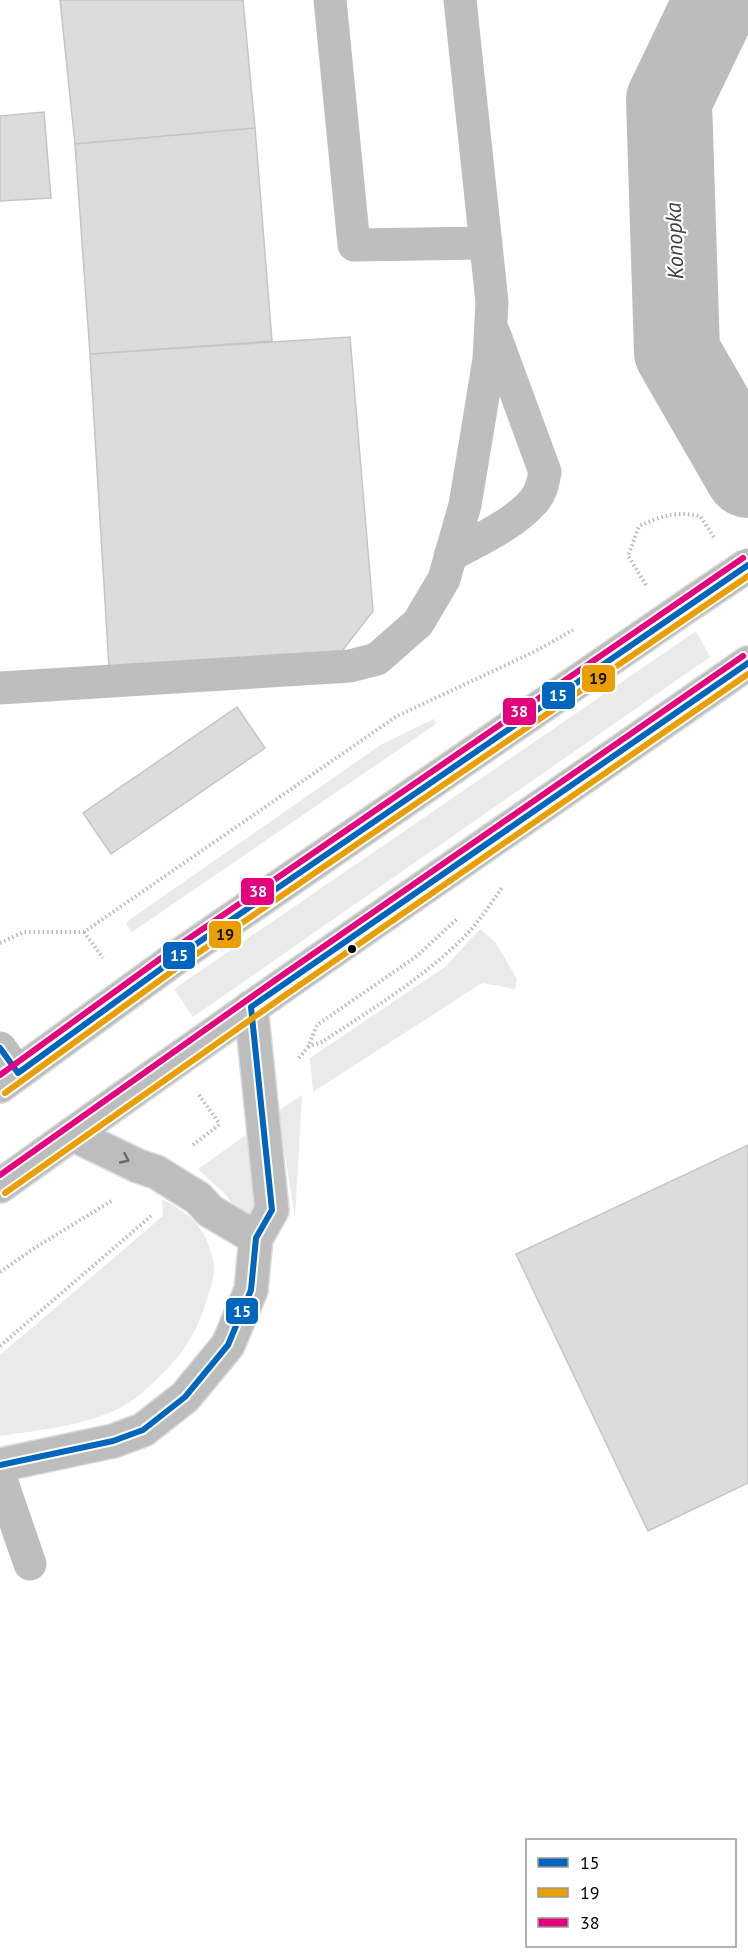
<svg xmlns="http://www.w3.org/2000/svg" width="748" height="1959" viewBox="0 0 748 1959" font-family="'PT Sans',sans-serif">
	<rect width="100%" height="100%" fill="#fff"/>
	<path fill="#eaeaea" d="M696 631 710 657 193 1017 174 989Z
		M434 719 436 724 132 932 126 924 129 920 382 744Z
		M480 929 495 942 517 979 515 989 482 983 313 1092 310 1058 445 967Z
		M302 1095 295 1217 278 1111Z
		M246 1135 255 1173 259 1220 239 1213 226 1195 198 1169Z
		M162 1199C177 1208 192 1215 201 1230 207 1239 212 1253 214 1264 215 1274 211 1287 208 1296 196 1336 183 1354 153 1383 143 1392 132 1402 120 1408 83 1426 40 1430 0 1436V1355L163 1216Z"/>
	<g fill="none" stroke-linecap="round" stroke-linejoin="round">
		<path stroke="#bcbcbc" stroke-width="86" d="M717 0 669 100 677 352 748 475"/>
	</g>
	<path fill="#dcdcdc" stroke="#c5c5c5" stroke-width="1.5" d="M60 0H243L255 128 75 144Z
		M44 112 51 198 0 201V116Z
		M255 128 272 341 90 354 75 144Z
		M350 337 373 611 342 651 109 667 90 354Z
		M237 707 265 748 111 854 83 813Z
		M748 1145V1483L648 1531 516 1254Z"/>
	<g fill="none" stroke-linecap="round" stroke-linejoin="round">
		<defs>
			<path id="major" d="M0 1086 180 955 693 602
				M72 1134 138 1166 156 1172 198 1198 210 1211 256 1238
				M0 1186C247 1008 498 837 748 663
				M0 1465 113 1441 143 1430 185 1397 228 1345 251 1290 256 1238 272 1210 251 1007"/>
		</defs>
		<use href="#major" stroke="#dbdbdb" stroke-width="36"/>
		<path stroke="#b8b8b8" stroke-width="4" stroke-dasharray="1.5 3" stroke-linecap="butt" d="M646 585 628 556 639 526C662 516 675 511 700 516L715 539
			M84 932 103 958
			M0 943 24 932H84L397 716 536 651 573 630
			M308 1047 322 1042C369 1011 420 980 460 941 477 925 490 905 503 886
			M299 1058 308 1047 317 1025 417 956 457 919
			M199 1095 219 1123
			M193 1145 220 1124
			M0 1272 33 1249 113 1200
			M0 1346 151 1216"/>
		<path stroke="#bebebe" stroke-width="33" d="M330 0 354 245 486 243
			M450 556C476 541 513 525 533 502 541 494 543 483 545 472L494 333
			M0 688 350 666 377 659 418 623 444 579 465 505 478 427 489 359 492 302 460 0
			M0 1048 18 1073
			M0 1477 30 1564"/>
		<use href="#major" stroke="#bdbdbd" stroke-width="33"/>
		<defs>
			<path id="major-bridge" d="M693 602 748 565"/>
		</defs>
		<use href="#major-bridge" stroke="#dbdbdb" stroke-width="36" stroke-linecap="butt"/>
		<use href="#major-bridge" stroke="#bdbdbd" stroke-width="33"/>
		<defs>
			<path id="bus-1" d="M0 1048 18 1073 180 955 748 565
				M0 1465 113 1441 143 1430 185 1397 228 1345 251 1290 256 1238 272 1210 251 1007 748 663"/>
			<path id="bus-2" d="M5 1093 185 962 748 576
				M5 1193 284 996 748 674"/>
			<path id="bus-3" d="M0 1075 175 948 743 558
				M0 1175 274 981 743 656"/>
		</defs>
		<use href="#bus-1" stroke="#fff" stroke-width="10"/>
		<use href="#bus-2" stroke="#fff" stroke-width="10"/>
		<use href="#bus-3" stroke="#fff" stroke-width="10"/>
		<use href="#bus-1" stroke="#0065bd" stroke-width="6"/>
		<use href="#bus-2" stroke="#eb9e00" stroke-width="6"/>
		<use href="#bus-3" stroke="#e5007d" stroke-width="6"/>
	</g>
	<defs><path id="oneway-chevron" d="M-2-3.5L2.5 0L-2 3.5" fill="none" stroke-width="1.6" stroke-linecap="round" stroke-linejoin="round" transform="scale(1.5)"/></defs>
	<use stroke="#686868" href="#oneway-chevron" transform="translate(125 1159) rotate(25)"/>
	<circle fill="#000" stroke="#fff" stroke-width="2" cx="352" cy="949" r="5"/>
	<g text-anchor="middle" dominant-baseline="central" stroke-width="4.5" stroke-linejoin="round" paint-order="stroke">
		<g font-size="22" font-style="italic" fill="#404040" stroke="#fff">
			<text transform="translate(674 241) rotate(-92)">Konopka</text>
		</g>
	</g>
	<g stroke="#fff" stroke-width="2">
		<rect x="581" y="664" width="35" height="29" rx="6" fill="#eb9e00"/>
		<rect x="541" y="681" width="35" height="29" rx="6" fill="#0065bd"/>
		<rect x="502" y="697" width="35" height="29" rx="6" fill="#e5007d"/>
		<rect x="240" y="877" width="35" height="29" rx="6" fill="#e5007d"/>
		<rect x="208" y="920" width="34" height="29" rx="6" fill="#eb9e00"/>
		<rect x="162" y="941" width="34" height="29" rx="6" fill="#0065bd"/>
		<rect x="225" y="1297" width="34" height="28" rx="6" fill="#0065bd"/>
	</g>
	<g font-size="16" text-anchor="middle" font-weight="bold" fill="#fff">
		<text x="558" y="701">15</text>
		<text x="519" y="717">38</text>
		<text x="258" y="897">38</text>
		<text x="179" y="961">15</text>
		<text x="242" y="1317">15</text>
	</g>
	<g font-size="16" text-anchor="middle" font-weight="bold" fill="#111">
		<text x="598" y="684">19</text>
		<text x="225" y="940">19</text>
	</g>
	<rect x="526" y="1839" width="210" height="108" fill="#ffffff" stroke="#999999" stroke-width="1.5"/>
	<rect x="538" y="1858" width="30" height="9" fill="#0065bd" stroke="#999999" stroke-width="1.5"/>
	<text x="580" y="1869" font-size="18" fill="#000000">15</text>
	<rect x="538" y="1888" width="30" height="9" fill="#eb9e00" stroke="#999999" stroke-width="1.5"/>
	<text x="580" y="1899" font-size="18" fill="#000000">19</text>
	<rect x="538" y="1918" width="30" height="9" fill="#e5007d" stroke="#999999" stroke-width="1.5"/>
	<text x="580" y="1929" font-size="18" fill="#000000">38</text>
</svg>
